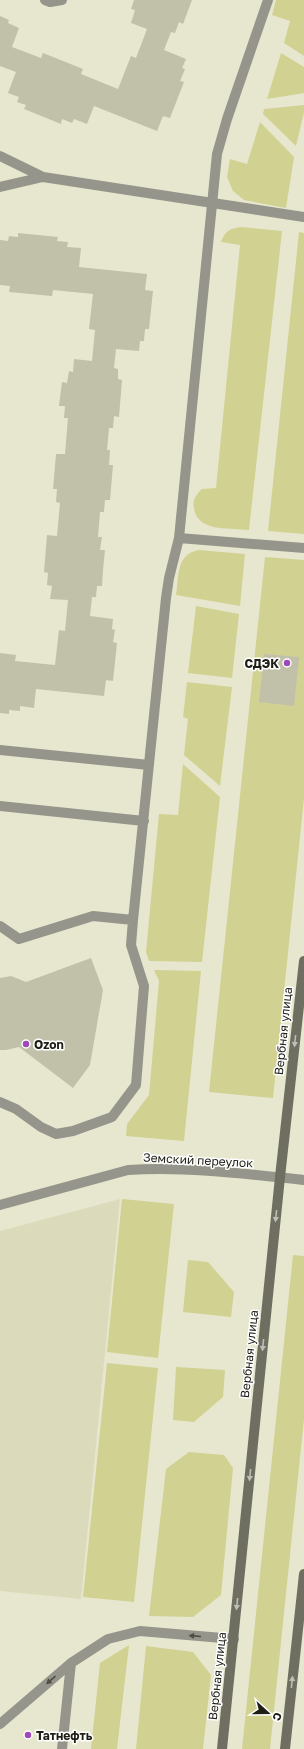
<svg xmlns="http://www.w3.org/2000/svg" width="304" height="1749" viewBox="0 0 304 1749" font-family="'Golos Text',sans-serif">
	<rect width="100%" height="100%" fill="#e7e7cf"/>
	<path fill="#dbdbbc" d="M120 1199 81 1599 0 1591V1231Z"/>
	<path fill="#d1d192" d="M276 0H304V56L284 43 290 21 272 15Z
		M281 53 304 67V93L267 99Z
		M304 105V112L296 146 263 114 264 109Z
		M260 122 294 157 286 208 244 200 233 191 227 177 230 159 247 164Z
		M242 227 282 231 249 530C230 528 198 532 194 509 192 500 196 495 202 489L216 488 240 245 221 242C225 231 230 228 242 227Z
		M299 232 304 233V534L268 531Z
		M199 550 245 554 240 606 176 595C179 575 176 554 199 550Z
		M265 557 304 560V798L273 1098 209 1092Z
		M196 606 239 614 232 678 188 673Z
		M187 682 232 687 220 786 184 755 188 719 183 717Z
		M183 764 220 797 202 962 149 961 146 952 159 814 178 815Z
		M154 970 201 971 184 1141 126 1136 127 1124 149 1095 159 981Z
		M122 1199 174 1204 158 1358 107 1352Z
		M293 1255 304 1256V1419L270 1749H242Z
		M188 1260 208 1262 234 1292 231 1317 183 1312Z
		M107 1363 158 1368 134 1602 83 1597Z
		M176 1367 225 1370 223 1397 194 1422 173 1420Z
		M189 1452 224 1455 233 1468 221 1595 193 1617 149 1616 166 1469Z
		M129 1645 117 1749H91L100 1663Z
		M146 1646 193 1652 211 1675 203 1749H136Z"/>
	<path fill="#c1c1aa" d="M134 0H192L183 24 179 22 175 33 171 32 164 50 186 59 182 68 185 69 180 81 184 82 170 118 163 116 157 131 94 106 87 124 74 119 72 123 62 119 61 124 24 109 26 105 17 102 19 97 8 93 16 72 0 66V16L9 20 8 23 19 28 12 47 41 58 43 53 83 69 81 74 118 89 131 56 136 58 147 29 131 23 135 10 131 9Z
		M18 233 58 237 57 241 68 242 67 247 81 248 79 267 147 274 145 290 153 291 149 329H145L144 341H140L139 351 116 349 114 368 118 369V379L122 380 119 417 114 416 113 428H109L107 450H110L109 465H113L110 500H105L104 512H100L98 537H102L100 550H105L103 570 102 586H97L96 597H92L90 616 113 619 112 629 115 630 113 642 117 643 113 681 106 680 104 696 36 689 34 708 20 706V711L9 710V714L0 713V653L16 655 15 661 55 665 59 630 65 631 68 600 50 599 52 586 47 585 48 573 44 572 47 535 57 536 60 503 56 502 57 489H53L56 454H65L68 418H64L65 406H59L62 382 67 383 69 371 73 372 74 359 92 361 95 330 89 329 93 294 53 290 52 296 9 292 10 286 0 285V240L8 241 9 236 18 237Z
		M264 654 299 657 294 706 259 702Z
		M91 958 103 990 90 1065 73 1088 19 1047 6 1050H0V978L11 976 26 982Z"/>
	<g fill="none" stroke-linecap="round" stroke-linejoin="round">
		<path stroke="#95958b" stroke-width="10" d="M45 0 50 2 62 0
			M0 156 43 177
			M0 187 43 177 304 217
			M179 538 304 548
			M0 750 149 765
			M0 806 144 821
			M0 926 19 939 93 916 133 920
			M0 1102 16 1109 41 1127 56 1134 73 1131 112 1117 136 1085 144 986 131 945 133 920 166 598 169 578 179 538 217 154 227 119 268 0
			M0 1724 71 1663 108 1639 140 1631 234 1639
			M62 1749 71 1663"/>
		<path stroke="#95958b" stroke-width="10" d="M0 1205 128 1170C184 1166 248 1174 304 1180"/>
		<path stroke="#6e6f60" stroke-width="10" d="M222 1749 280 1177 304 961
			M285 1749 304 1574"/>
	</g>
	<defs><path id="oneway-solid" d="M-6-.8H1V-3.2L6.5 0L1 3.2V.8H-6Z"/></defs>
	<g fill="#bebeb7">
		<use href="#oneway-solid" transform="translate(295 1041) rotate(96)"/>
		<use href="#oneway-solid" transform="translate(276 1216) rotate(96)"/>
		<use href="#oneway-solid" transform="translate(263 1345) rotate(96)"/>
		<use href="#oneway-solid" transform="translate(250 1475) rotate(96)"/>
		<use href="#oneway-solid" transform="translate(237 1604) rotate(96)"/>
		<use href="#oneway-solid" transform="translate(292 1682) rotate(-84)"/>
	</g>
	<g fill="#4e4e45">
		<use href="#oneway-solid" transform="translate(195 1636) rotate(-175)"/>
		<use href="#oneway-solid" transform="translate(51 1680) rotate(139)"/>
	</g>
	<g fill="#9e49b7" stroke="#fff" stroke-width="1.5">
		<circle cx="287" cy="663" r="4"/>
		<circle cx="26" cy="1044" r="4"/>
		<circle cx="28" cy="1735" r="4"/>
	</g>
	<g text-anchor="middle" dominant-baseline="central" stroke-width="3" stroke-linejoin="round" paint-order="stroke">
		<g font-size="12" font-weight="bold" fill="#1e1e16" stroke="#fff" text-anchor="start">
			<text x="279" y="663" text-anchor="end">СДЭК</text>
			<text x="34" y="1044">Ozon</text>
			<text x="36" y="1735">Татнефть</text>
		</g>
		<g font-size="12" fill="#1e1e16" stroke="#fff">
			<text transform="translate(283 1031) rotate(-84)">Вербная улица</text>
			<text transform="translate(198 1160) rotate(3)">Земский переулок</text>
			<text transform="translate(249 1354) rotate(-84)">Вербная улица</text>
			<text transform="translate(217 1676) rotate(-84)">Вербная улица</text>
		</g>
	</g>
	<g transform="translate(268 1713) rotate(111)" stroke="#ffffff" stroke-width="3" paint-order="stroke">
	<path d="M0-3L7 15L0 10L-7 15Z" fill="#1e1e16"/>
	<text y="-6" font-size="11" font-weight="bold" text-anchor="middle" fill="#1e1e16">С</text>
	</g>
</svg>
